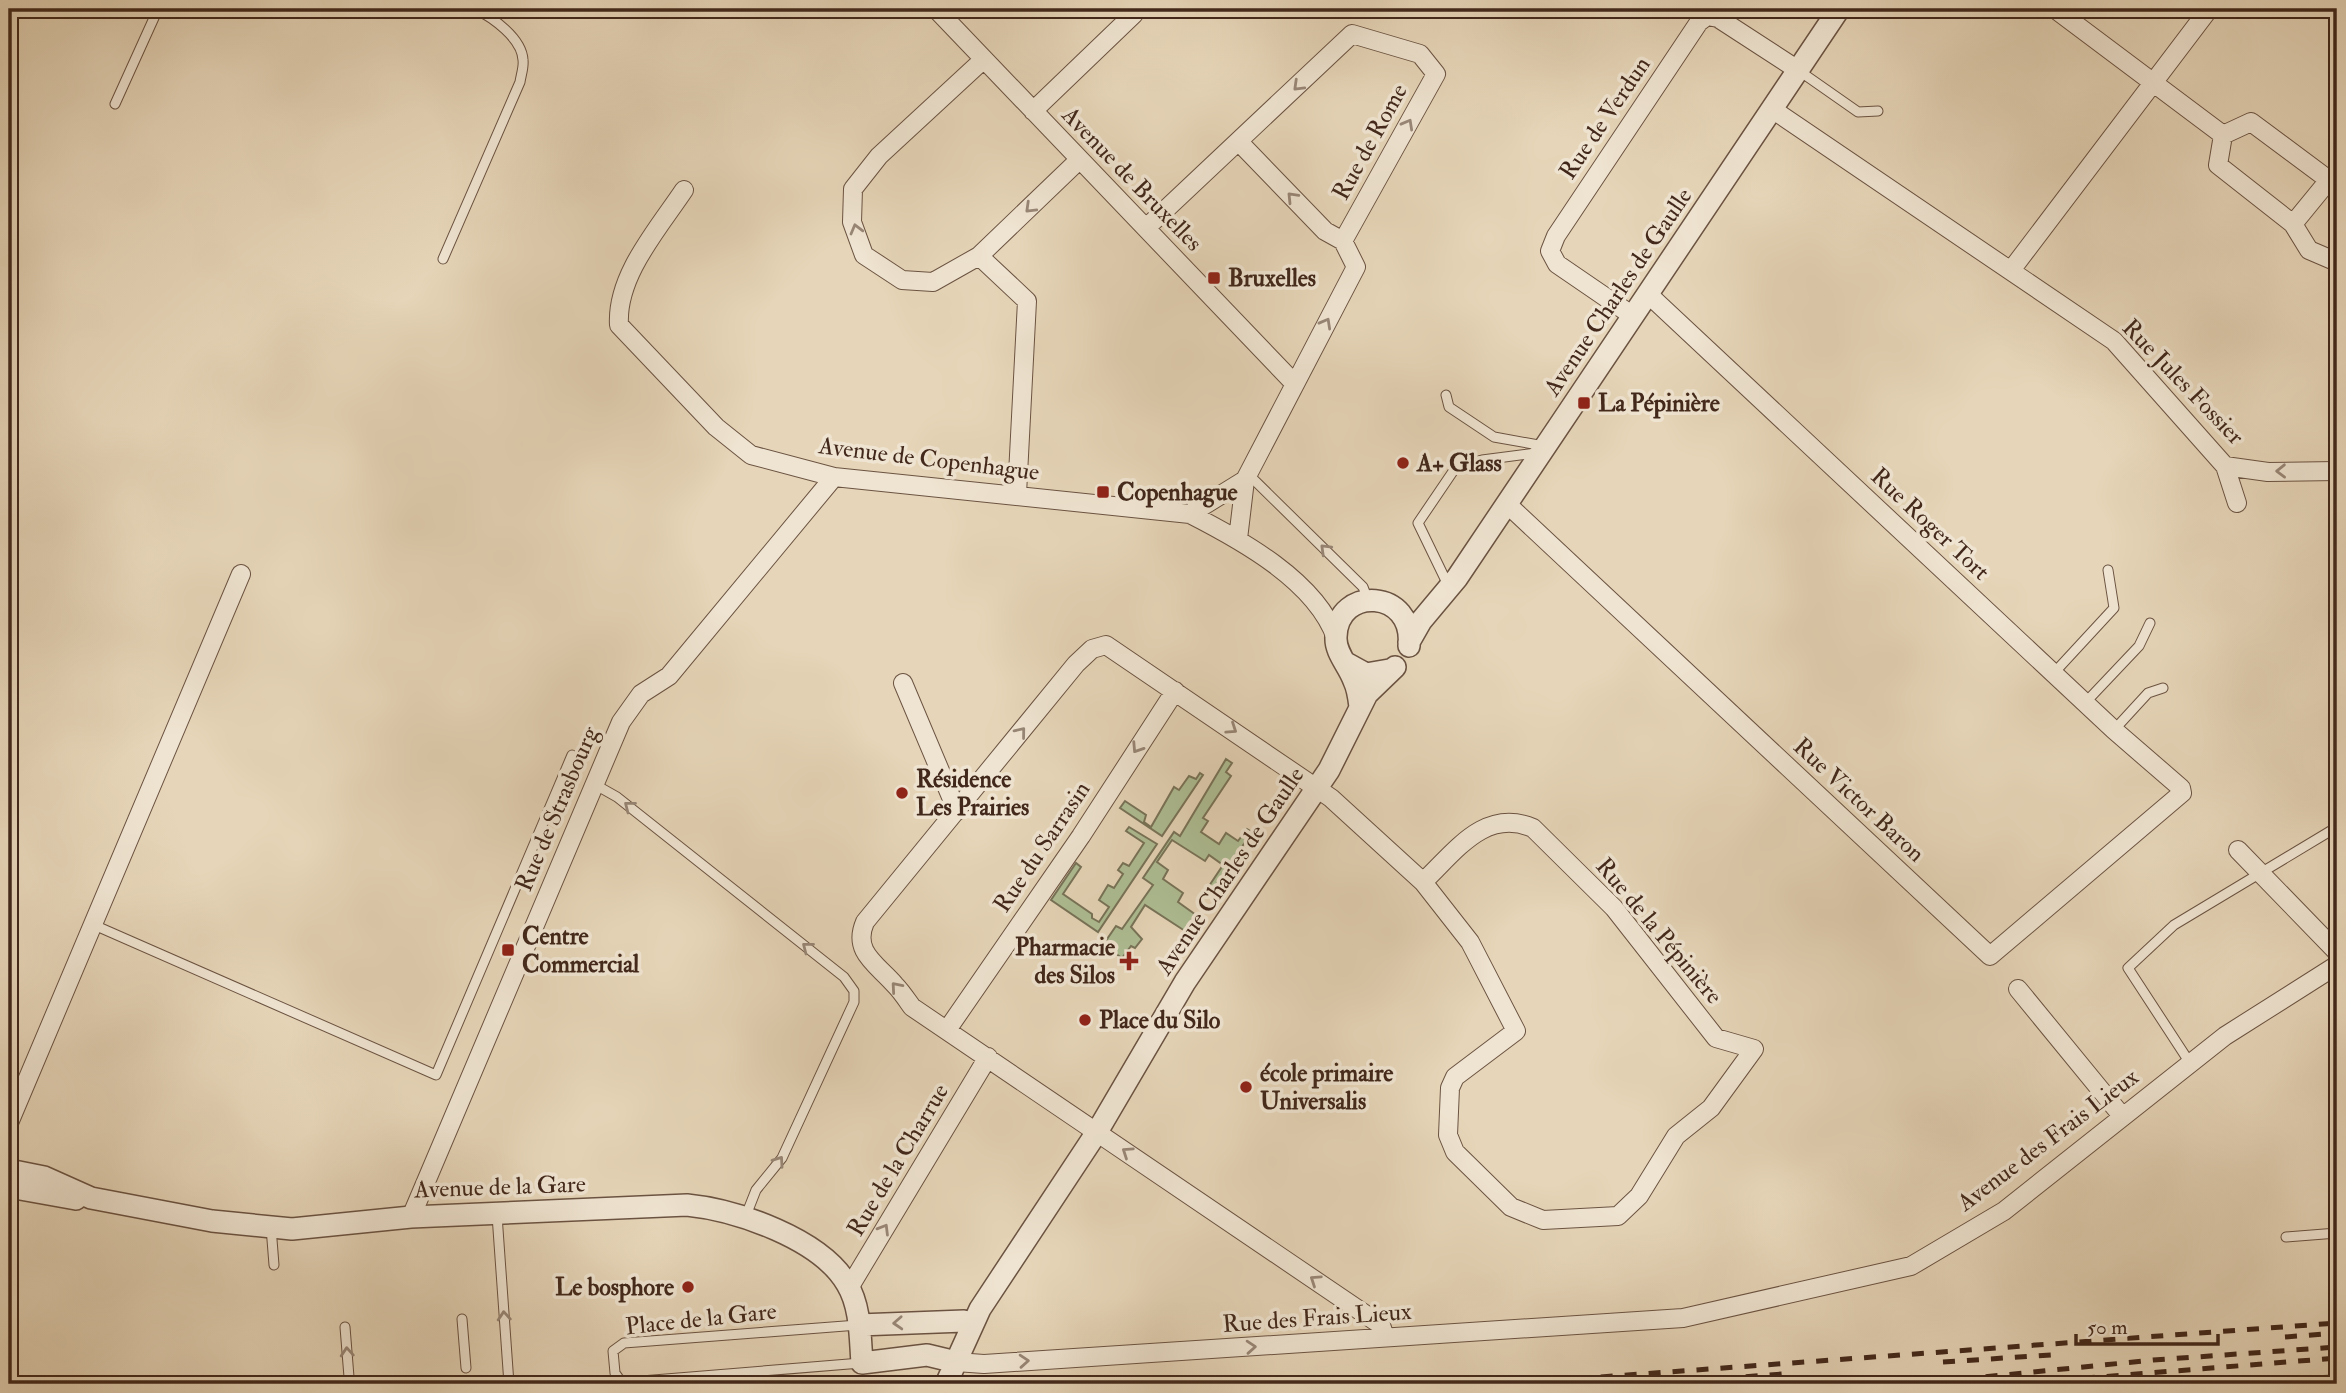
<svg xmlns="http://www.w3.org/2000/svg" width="2346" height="1393" viewBox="0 0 2346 1393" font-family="'IM FELL Double Pica',serif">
	<rect width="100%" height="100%" fill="#e6d5b8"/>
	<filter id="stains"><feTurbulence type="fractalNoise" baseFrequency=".00286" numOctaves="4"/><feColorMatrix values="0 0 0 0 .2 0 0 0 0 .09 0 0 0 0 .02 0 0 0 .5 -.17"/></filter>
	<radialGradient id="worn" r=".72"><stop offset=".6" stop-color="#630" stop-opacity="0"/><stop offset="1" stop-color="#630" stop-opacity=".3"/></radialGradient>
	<path fill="#aebe94" stroke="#787358" stroke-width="2" d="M1226 759 1232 763 1226 772 1231 776 1203 818 1208 821 1201 832 1219 844 1226 833 1238 841 1247 829 1252 832 1211 892 1207 889 1223 865 1209 855 1205 861 1172 840 1157 862 1168 870 1163 879 1183 893 1178 902 1196 915 1185 931 1145 905 1131 927 1142 939 1135 948 1131 946 1122 958 1103 945 1116 926 1122 929 1153 885 1143 878 1174 832 1180 836Z
		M1200 773 1203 775 1162 836 1120 808 1125 801 1146 815 1144 822 1151 827 1174 787 1179 790 1189 776 1196 779Z
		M1129 827 1157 844 1098 932 1051 900 1076 863 1081 867 1063 894 1092 914V918L1099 922 1109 907 1099 900 1108 885 1114 888 1123 874 1118 870 1123 863 1129 866 1144 843 1126 831Z
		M2337 1375V1384H2265L2263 1380Z"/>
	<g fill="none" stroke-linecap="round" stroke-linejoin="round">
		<defs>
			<path id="service" d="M1798 70 1858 112 1878 111
				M115 104 158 9
				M443 259 520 82C521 75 524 67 523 60 522 38 492 17 475 9
				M1446 395 1449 407 1494 437 1544 446
				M1248 474 1363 587 1368 600
				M1449 587 1418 523 1456 467 1482 460 1536 453
				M2053 674 2114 608 2108 570
				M2085 703 2139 646 2150 623
				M2114 730 2148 693 2163 688
				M594 784 617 797 844 977 854 991V1002L782 1158 756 1190 745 1218
				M94 925 436 1075 572 755
				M2190 1063 2128 968 2174 925 2337 827
				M497 1215 509 1384
				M271 1227 274 1265
				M2286 1237 2337 1233
				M462 1319 466 1368
				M858 1325 624 1343 613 1351 615 1373 620 1380 629 1382 861 1363
				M345 1327 349 1377"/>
			<path id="minor" d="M936 9 1294 383
				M2055 9 2223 135
				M984 59 879 156 853 189 852 222 864 255 902 280 933 282 979 256 1079 160
				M1772 109 2114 341 2225 466 2268 472 2337 471
				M1033 111 1134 14
				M1239 142 1325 231 1343 241
				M2337 186 2251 122 2223 135 2218 165 2293 224 2309 250 2337 262
				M684 190C658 229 616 276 619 325L716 427 751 455 834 477 1190 514C1241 540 1316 581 1336 638
				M2293 224 2329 180
				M1146 228 1352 34 1420 54 1436 74 1343 241 1356 267 1245 480 1238 539
				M979 256 1027 301 1017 494
				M2012 269 2209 9
				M1633 316 1557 264 1550 251 1556 236 1699 22 1707 16 1718 18 1798 70
				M2225 466 2237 503
				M1507 504 1990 956 2182 793 2181 788 2114 730 1648 294
				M1190 514 1245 480
				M903 683 957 811
				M2238 850 2337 952
				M2018 989 2122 1116
				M947 1030 1081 836 1175 691
				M9 1123 241 574
				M411 1217 621 722 641 694 669 676 834 477
				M849 1288 988 1057
				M1385 1337 1381 1325 912 1007C907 1000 901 991 895 985 877 964 852 952 865 922L1076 664 1092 649 1106 645 1331 798 1423 882 1470 942 1516 1031 1455 1077 1450 1088 1448 1135 1455 1152 1511 1207 1543 1220 1618 1216 1639 1196 1676 1136 1711 1108 1754 1049 1716 1038 1614 908 1533 828C1485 807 1455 852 1423 882
				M956 1362 984 1364 1683 1318 1911 1266 2004 1211 2225 1036 2337 965"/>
			<path id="tertiary" d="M1409 642 1421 621 1457 578 1839 9
				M1346 663 1366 674 1389 670
				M1360 707C1359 699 1358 689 1354 681 1349 666 1335 653 1336 637 1337 585 1415 589 1409 646
				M9 1170 44 1177 91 1198 212 1221 292 1229 411 1217 687 1205C737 1210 821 1239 847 1284 861 1307 860 1338 862 1363L927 1355 956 1362
				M9 1187 76 1199
				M859 1325 964 1321
				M946 1384 980 1309 1097 1132 1185 982 1329 770 1367 694 1395 667"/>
		</defs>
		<use href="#service" stroke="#6b5342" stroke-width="11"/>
		<use href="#minor" stroke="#6b5342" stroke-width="20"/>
		<use href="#tertiary" stroke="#6b5342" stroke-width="24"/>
		<use href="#service" stroke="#efe4d1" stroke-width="9"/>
		<use href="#minor" stroke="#efe4d1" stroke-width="18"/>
		<use href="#tertiary" stroke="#efe4d1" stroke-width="21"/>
		<path stroke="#42281b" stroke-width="5" stroke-dasharray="12 12" stroke-linecap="butt" d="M2285 1337 2337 1333
			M1943 1362 2051 1355
			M1505 1384 2337 1323
			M1650 1384 1782 1374
			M1914 1384 2153 1360 2337 1347
			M2011 1384 2337 1358"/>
	</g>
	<defs><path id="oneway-chevron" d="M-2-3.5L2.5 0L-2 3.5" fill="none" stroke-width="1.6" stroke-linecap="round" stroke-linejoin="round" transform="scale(1.75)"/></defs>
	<g stroke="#988676">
		<use href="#oneway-chevron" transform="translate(1298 86) rotate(136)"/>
		<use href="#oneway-chevron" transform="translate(1408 124) rotate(-61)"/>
		<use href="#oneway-chevron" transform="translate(1292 197) rotate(-134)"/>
		<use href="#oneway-chevron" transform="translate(1030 208) rotate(136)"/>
		<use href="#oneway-chevron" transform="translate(856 229) rotate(-105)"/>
		<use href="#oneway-chevron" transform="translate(1326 323) rotate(-61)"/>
		<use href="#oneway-chevron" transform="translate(2281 471) rotate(179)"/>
		<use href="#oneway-chevron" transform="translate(1325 549) rotate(-136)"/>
		<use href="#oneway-chevron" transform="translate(1232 729) rotate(34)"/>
		<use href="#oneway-chevron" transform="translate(1021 732) rotate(-51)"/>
		<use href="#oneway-chevron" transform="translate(1137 748) rotate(123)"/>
		<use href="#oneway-chevron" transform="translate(629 806) rotate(-142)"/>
		<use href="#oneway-chevron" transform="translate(807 947) rotate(-142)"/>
		<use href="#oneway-chevron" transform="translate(896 987) rotate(-131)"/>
		<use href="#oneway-chevron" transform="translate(1127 1152) rotate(-146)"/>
		<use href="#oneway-chevron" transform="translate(779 1161) rotate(-55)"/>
		<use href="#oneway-chevron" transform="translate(884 1229) rotate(-59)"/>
		<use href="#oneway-chevron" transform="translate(1315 1280) rotate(-146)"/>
		<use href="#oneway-chevron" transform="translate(504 1316) rotate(-94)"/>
		<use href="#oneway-chevron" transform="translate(898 1323) rotate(177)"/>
		<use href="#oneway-chevron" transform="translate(1251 1347) rotate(-4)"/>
		<use href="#oneway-chevron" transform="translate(347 1352) rotate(-94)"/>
		<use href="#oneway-chevron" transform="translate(1024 1361) rotate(-4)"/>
	</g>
	<g fill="#8f2418" stroke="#efe4d1" stroke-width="2.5">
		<rect x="1207" y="271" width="14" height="14" rx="3.5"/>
		<rect x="1577" y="396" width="14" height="14" rx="3.5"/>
		<circle cx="1403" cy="463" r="7"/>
		<rect x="1096" y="485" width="14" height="14" rx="3.5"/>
		<circle cx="902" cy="793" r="7"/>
		<rect x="501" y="943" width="14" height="14" rx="3.5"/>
		<path d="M1125.5 950.5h7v7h7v7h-7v7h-7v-7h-7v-7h7z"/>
		<circle cx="1085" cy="1020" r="7"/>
		<circle cx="1246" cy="1087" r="7"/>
		<circle cx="688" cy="1287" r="7"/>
	</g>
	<g text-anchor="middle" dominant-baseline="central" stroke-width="7" stroke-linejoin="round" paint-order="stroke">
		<g font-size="24" fill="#42281b" stroke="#efe4d1">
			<text transform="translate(1605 118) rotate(-56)">Rue de Verdun</text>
			<text transform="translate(1370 142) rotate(-61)">Rue de Rome</text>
			<text transform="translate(1132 179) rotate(46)">Avenue de Bruxelles</text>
			<text transform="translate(1618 292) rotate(-56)">Avenue Charles de Gaulle</text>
			<text transform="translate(2183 382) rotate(46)">Rue Jules Fossier</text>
			<text transform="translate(929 459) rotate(7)">Avenue de Copenhague</text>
			<text transform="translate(1930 524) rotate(43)">Rue Roger Tort</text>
			<text transform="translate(1859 800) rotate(43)">Rue Victor Baron</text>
			<text transform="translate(557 809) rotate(-67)">Rue de Strasbourg</text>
			<text transform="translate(1042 847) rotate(-56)">Rue du Sarrasin</text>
			<text transform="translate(1230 871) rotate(-56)">Avenue Charles de Gaulle</text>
			<text transform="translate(1659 931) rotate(50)">Rue de la Pépinière</text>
			<text transform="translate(2048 1140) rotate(-37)">Avenue des Frais Lieux</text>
			<text transform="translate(898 1160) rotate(-59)">Rue de la Charrue</text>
			<text transform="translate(500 1187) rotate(-2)">Avenue de la Gare</text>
			<text transform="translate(1317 1318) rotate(-4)">Rue des Frais Lieux</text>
			<text transform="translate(701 1319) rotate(-6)">Place de la Gare</text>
		</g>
		<g font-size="24" font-weight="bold" fill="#42281b" stroke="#efe4d1" text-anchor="start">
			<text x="1228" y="278">Bruxelles</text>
			<text x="1598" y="403">La Pépinière</text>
			<text x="1417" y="463">A+ Glass</text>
			<text x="1117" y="492">Copenhague</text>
			<text x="916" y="779">Résidence<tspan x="916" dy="28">Les Prairies</tspan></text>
			<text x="522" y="936">Centre<tspan x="522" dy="28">Commercial</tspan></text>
			<text x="1115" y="947" text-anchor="end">Pharmacie<tspan x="1115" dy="28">des Silos</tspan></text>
			<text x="1099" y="1020">Place du Silo</text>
			<text x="1260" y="1073">école primaire<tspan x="1260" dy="28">Universalis</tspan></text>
			<text x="674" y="1287" text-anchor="end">Le bosphore</text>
		</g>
	</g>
	<rect width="2346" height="1393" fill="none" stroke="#e6d5b8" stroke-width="35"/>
	<rect x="10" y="10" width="2325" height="1372" fill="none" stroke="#42281b" stroke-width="3.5"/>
	<rect x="18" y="18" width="2311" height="1358" fill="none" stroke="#42281b" stroke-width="2"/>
	<path d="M2076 1334v10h142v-10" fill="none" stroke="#42281b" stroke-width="3.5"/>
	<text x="2087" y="1334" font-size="21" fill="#42281b" stroke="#efe4d1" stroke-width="5" paint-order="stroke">50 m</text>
	<rect width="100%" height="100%" filter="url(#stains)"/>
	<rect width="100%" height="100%" fill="url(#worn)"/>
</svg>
